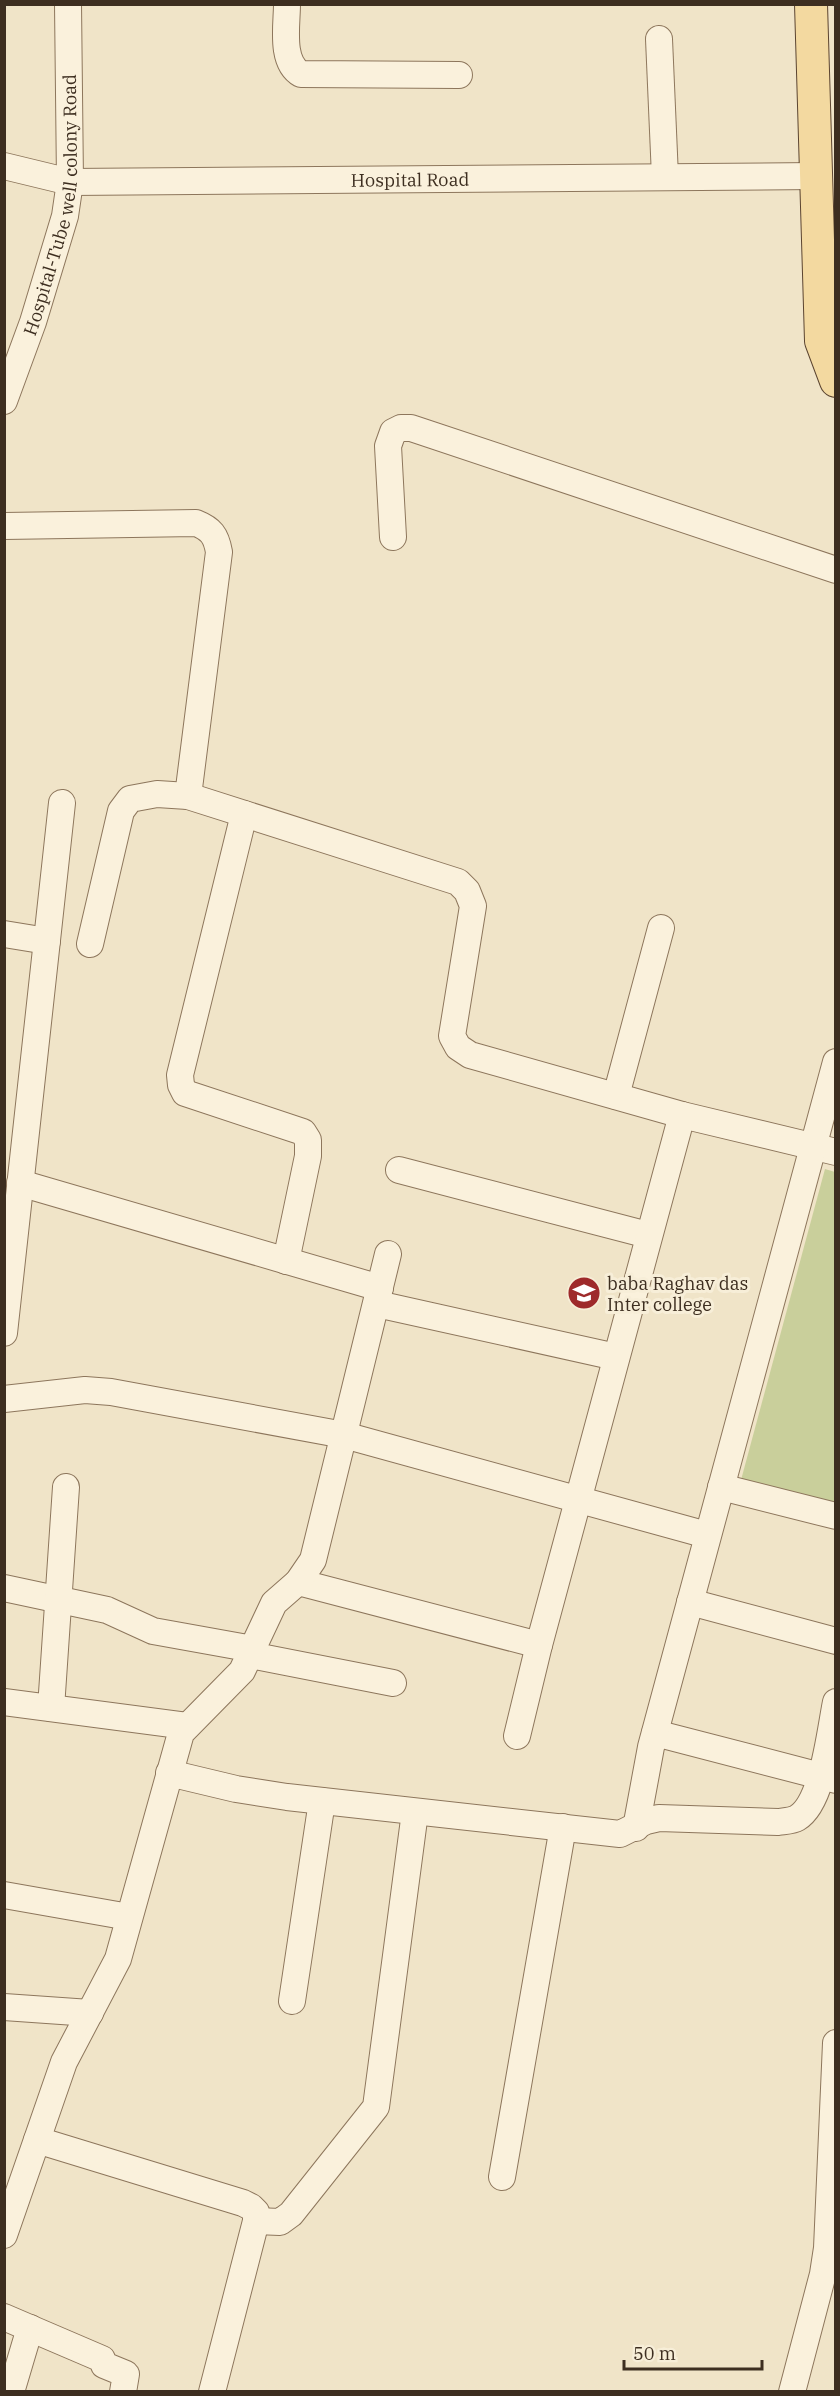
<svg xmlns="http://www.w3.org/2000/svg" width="840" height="2396" viewBox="0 0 840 2396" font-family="'IBM Plex Serif',serif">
	<rect width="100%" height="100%" fill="#f0e4c8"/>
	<path fill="#c9cf9b" d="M825 1169 835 1172V1504L741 1480Z"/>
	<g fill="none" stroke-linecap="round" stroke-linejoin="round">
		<defs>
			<g id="minor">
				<path d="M287 4C287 25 280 62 301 74L459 75"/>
				<path d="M659 39 665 177"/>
				<path id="s1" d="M4 166 70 182 816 176"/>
				<path id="s2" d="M4 401 33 322 65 216 70 182 68 4"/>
				<path d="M4 526 196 523C211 529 216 535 219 552L188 796"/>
				<path d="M393 537 388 446 393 432 401 428H411L836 570"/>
				<path d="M244 814 180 1075 181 1085 185 1093 303 1132 308 1140V1156L286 1261"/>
				<path d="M4 934 47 941"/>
				<path d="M90 944 121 811 130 799 157 794 188 796 458 882 467 891 473 906 452 1036 458 1047 470 1055 682 1115 836 1152"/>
				<path d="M616 1096 661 928"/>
				<path d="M399 1170 648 1235"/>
				<path d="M20 1183 380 1288"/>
				<path d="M377 1304 616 1357"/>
				<path d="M4 1333 62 803"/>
				<path d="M4 1399 85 1390 111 1392 344 1435 707 1535"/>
				<path d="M721 1487 836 1516"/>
				<path d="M298 1582 539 1645"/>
				<path d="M4 1588 107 1610 153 1631 253 1649"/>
				<path d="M690 1602 836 1641"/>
				<path d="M250 1655 393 1683"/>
				<path d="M4 1702 187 1726"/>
				<path d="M51 1708 66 1487"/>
				<path d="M655 1733 836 1780"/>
				<path d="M517 1736 539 1645 682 1115"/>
				<path d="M169 1773 236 1789 287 1797 620 1834 646 1821 659 1818 778 1822C784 1821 792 1821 797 1818 823 1803 830 1731 836 1702"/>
				<path d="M636 1828 651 1747 836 1062"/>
				<path d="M4 1895 129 1917"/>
				<path d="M292 2001 322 1801"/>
				<path d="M4 2007 90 2013"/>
				<path d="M37 2140 243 2203 251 2207 256 2212V2221L212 2392"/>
				<path d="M502 2177 563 1827"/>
				<path d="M256 2221 280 2222 291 2214 376 2107 415 1812"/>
				<path d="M4 2235 64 2062 118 1959 181 1733 242 1671 274 1603 298 1582 313 1560 388 1254"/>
				<path d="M4 2317 102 2359 104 2365 126 2374 123 2392"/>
				<path d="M11 2392 30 2328"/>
				<path d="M792 2392 823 2274 827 2248 836 2043"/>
			</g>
			<path id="major" d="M811 4 821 341 836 381"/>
		</defs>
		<use href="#minor" stroke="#8d765c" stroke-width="28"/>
		<use href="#major" stroke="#5b4430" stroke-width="34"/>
		<use href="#minor" stroke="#faf1dc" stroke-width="26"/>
		<use href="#major" stroke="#f3d9a0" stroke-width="32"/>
	</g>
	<defs>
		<symbol id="university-disc" viewBox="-11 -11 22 22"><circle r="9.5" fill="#9e2a2b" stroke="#f7eed8"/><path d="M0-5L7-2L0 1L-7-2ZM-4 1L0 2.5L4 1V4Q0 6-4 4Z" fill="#fff"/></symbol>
	</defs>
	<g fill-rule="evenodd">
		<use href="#university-disc" x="565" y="1274" width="38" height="38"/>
	</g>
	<g text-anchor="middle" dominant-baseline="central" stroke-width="6" stroke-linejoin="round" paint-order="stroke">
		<g font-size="18" fill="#3d2e20" stroke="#f7eed8">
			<text stroke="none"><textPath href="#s1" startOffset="408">Hospital Road</textPath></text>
			<text stroke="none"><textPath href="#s2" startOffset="204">Hospital-Tube well colony Road</textPath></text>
		</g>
		<g font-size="18" fill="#3d2e20" stroke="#f7eed8" text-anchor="start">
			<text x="607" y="1283">baba Raghav das<tspan x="607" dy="21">Inter college</tspan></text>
		</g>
	</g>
	<rect width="840" height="2396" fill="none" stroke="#3d2e20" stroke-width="12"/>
	<path d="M624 2360v9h138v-9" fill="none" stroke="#3d2e20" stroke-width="3"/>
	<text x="633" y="2360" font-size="18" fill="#3d2e20" stroke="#f7eed8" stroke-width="4.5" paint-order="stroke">50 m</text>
</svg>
